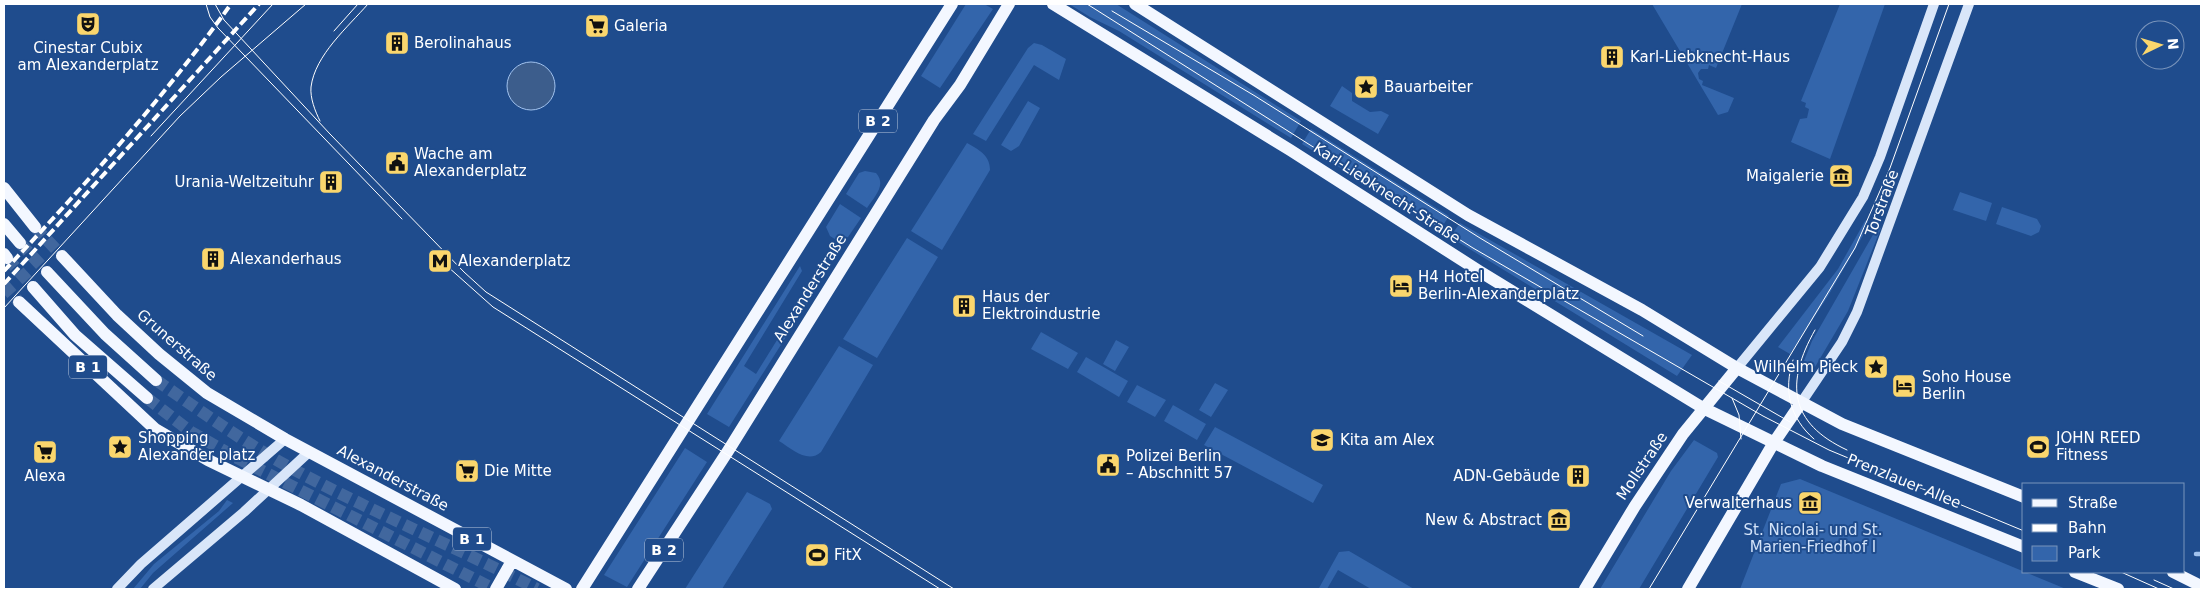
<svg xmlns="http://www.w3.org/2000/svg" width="2205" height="593" viewBox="0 0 2205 593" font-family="'DejaVu Sans',sans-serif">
	<rect width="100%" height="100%" fill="#1f4c8d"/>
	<path fill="#3365ab" d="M966 4H984L993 9 940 88 921 76Z
		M1069 4H1116L1301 121 1291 138 1119 31 1090 17Z
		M1652 4H1742L1716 68 1709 65 1708 69H1701L1698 73 1699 79 1703 81 1702 85 1734 98 1728 112 1718 115Z
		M1840 4H1885L1830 159 1791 142 1800 119 1807 118 1809 109 1805 107 1806 103 1801 101Z
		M1034 43 1042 45 1066 59 1059 80 1034 65 986 141 973 134 1028 48Z
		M1342 86 1352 93V101L1370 112 1381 111 1389 115 1378 134 1330 106Z
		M1028 101 1040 108 1019 146 1011 151 1001 145Z
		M1311 129 1449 216 1440 230 1302 144Z
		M967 143C979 150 990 155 990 170L942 250 911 231Z
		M865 171 876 173C887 185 874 197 867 208L846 194 859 173Z
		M1960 192 1992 203 1986 221 1953 210Z
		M840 204 861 218 848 237 838 241 830 236 826 227Z
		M2002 207 2037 219 2041 226 2039 232 2031 236 1996 224Z
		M1868 220 1865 232 1828 296 1790 354 1778 347 1838 269 1865 221Z
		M1460 223 1692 355 1677 376 1450 237Z
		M1878 226 1881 228 1848 311 1815 367 1804 361 1812 341Z
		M907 238 938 257 877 358 843 339Z
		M800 266 802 271 744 366 756 374 815 279 820 283 729 427 707 414Z
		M1041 332 1078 353 1068 369 1031 349Z
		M1116 340 1129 347 1115 371 1103 364Z
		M839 346 873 365 821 452C808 464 792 449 779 441Z
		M1086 357 1128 381 1119 397 1077 372Z
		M1215 383 1228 390 1211 417 1199 410Z
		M1137 385 1166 400 1155 417 1127 402Z
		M1173 405 1206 424 1197 440 1164 421Z
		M1215 427 1323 485 1313 503 1204 445Z
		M1694 440 1717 453 1718 457 1639 589H1600L1671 471Z
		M685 448 707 462 627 587 604 575Z
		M1800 479 2066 589H1740L1781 484Z
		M747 492 770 504 772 509 722 589H685Z
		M227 500 233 503 153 573 140 589H133L154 564 219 511Z
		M1349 551 1414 589H1371L1338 570 1327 589 1319 588 1339 552Z"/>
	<path fill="#3c5d8c" stroke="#a1c2ee" d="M507 86a24 24 0 1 1 48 0a24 24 0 1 1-48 0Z"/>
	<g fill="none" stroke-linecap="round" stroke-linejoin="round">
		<path stroke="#a1c2ee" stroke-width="4.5" d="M2196 554H2201"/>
		<path stroke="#41679e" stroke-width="12" stroke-dasharray="12 6" stroke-linecap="butt" d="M35 227 62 256
			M20 243 47 272
			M7 258 33 287
			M4 285 19 302
			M156 380C199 410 242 441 289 467 370 511 456 547 537 589
			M147 398 191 432 239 459 494 589"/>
		<path stroke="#d9e6f9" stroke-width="10" d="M1737 368 1820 267 1863 197 1880 157 1934 4
			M1801 403 1842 342 1857 312 1969 4
			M117 589 141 564 285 439
			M153 589 244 512 309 452"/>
		<path stroke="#f3f7ff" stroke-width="12" d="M1053 4 1290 150 1479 271 1703 408 1822 466 2024 547
			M1135 4 1468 215 1642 310 1737 368 1842 424 2024 497
			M4 188 35 227
			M4 224 20 243
			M4 254 7 258
			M62 256 117 315 159 354 207 393 285 439 566 589
			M47 272 105 334 156 380
			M33 287 75 335 147 398
			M19 302 155 429 208 460 301 505 455 589
			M2075 572 2118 589
			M2173 572 2201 586
			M496 589 512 561
			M582 589 952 4
			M638 589 728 451 934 120 960 85 1009 4
			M1585 589 1635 506 1683 434 1737 368
			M1688 589 1773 444 1801 403"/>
		<path stroke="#fff" stroke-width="1" d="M206 4 210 17 218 28 402 219
			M215 4 224 20 330 134 464 272 486 292 954 589
			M1087 4 1473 248 1763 416 1829 450 2024 531
			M1112 11 1255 96 1480 238 1643 336
			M334 31 358 4
			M320 121C315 111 310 98 311 87 315 55 348 27 368 4
			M151 136 273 4
			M447 266 493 307 940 589
			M4 308 180 116 221 77 306 4
			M1815 330C1785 383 1789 423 1847 450
			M1793 360C1783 391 1790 418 1814 439
			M1719 381 1790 422
			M1732 398 1739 415 1741 439
			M2121 572 2159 589
			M2154 580 2174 589
			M1649 589 1855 248 1890 168 1949 4"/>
		<path stroke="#fff" stroke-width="4" stroke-dasharray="9 4" stroke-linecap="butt" d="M4 271C84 186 163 99 231 4
			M4 284 259 4"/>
	</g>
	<defs>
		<symbol id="theatre-square" viewBox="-11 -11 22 22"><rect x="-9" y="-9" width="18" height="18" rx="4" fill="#fad66d" stroke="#1f4c8d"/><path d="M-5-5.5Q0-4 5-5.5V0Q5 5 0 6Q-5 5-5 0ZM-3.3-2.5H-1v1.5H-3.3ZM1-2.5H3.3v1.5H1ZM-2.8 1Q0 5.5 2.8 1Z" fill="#111"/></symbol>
		<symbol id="supermarket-square" viewBox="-11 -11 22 22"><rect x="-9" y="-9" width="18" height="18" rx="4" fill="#fad66d" stroke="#1f4c8d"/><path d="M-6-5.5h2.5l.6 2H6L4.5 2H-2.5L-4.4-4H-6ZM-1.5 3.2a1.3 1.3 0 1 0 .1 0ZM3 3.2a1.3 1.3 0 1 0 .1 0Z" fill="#111"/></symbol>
		<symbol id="building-square" viewBox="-11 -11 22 22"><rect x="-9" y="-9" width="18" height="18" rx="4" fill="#fad66d" stroke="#1f4c8d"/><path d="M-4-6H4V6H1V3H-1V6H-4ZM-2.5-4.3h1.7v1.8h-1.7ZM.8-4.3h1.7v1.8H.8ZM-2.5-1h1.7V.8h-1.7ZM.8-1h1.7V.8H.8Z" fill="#111"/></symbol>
		<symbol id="sight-square" viewBox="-11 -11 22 22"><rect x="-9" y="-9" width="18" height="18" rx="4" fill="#fad66d" stroke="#1f4c8d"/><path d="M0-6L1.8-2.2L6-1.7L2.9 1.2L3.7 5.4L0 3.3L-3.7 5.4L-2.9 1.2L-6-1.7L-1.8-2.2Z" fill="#111"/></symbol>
		<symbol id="civic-square" viewBox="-11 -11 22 22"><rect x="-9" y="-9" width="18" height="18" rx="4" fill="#fad66d" stroke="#1f4c8d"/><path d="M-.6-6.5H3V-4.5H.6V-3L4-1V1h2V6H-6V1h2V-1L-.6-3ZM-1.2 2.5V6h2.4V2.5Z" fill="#111"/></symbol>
		<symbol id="museum-square" viewBox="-11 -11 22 22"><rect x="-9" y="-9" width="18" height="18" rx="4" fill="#fad66d" stroke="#1f4c8d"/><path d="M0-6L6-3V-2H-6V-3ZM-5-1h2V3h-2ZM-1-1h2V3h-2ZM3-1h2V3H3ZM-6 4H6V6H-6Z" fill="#111"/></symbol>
		<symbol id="metro-square" viewBox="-11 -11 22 22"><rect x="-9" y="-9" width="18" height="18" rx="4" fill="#fad66d" stroke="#1f4c8d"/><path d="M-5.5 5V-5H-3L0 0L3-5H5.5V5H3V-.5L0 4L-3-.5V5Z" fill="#111"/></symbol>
		<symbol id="hotel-square" viewBox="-11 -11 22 22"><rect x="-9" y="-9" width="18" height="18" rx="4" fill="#fad66d" stroke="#1f4c8d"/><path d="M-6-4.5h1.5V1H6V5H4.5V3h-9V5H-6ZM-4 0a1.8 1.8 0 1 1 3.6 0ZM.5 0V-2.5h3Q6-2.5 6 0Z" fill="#111"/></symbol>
		<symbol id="school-square" viewBox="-11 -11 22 22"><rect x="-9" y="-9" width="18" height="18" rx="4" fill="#fad66d" stroke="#1f4c8d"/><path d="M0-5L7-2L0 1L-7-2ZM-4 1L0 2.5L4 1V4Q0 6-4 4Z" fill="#111"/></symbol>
		<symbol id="stadium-square" viewBox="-11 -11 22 22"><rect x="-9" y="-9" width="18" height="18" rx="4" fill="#fad66d" stroke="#1f4c8d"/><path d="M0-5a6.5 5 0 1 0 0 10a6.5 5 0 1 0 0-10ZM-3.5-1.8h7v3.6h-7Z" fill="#111"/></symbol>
	</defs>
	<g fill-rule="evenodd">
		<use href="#theatre-square" x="74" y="10" width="28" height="28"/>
		<use href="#supermarket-square" x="583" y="12" width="28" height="28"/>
		<use href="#building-square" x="383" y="29" width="28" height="28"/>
		<use href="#building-square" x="1598" y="43" width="28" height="28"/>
		<use href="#sight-square" x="1352" y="73" width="28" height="28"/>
		<use href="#civic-square" x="383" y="149" width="28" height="28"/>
		<use href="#museum-square" x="1827" y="162" width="28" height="28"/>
		<use href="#building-square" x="317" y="168" width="28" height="28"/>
		<use href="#building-square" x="199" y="245" width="28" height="28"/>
		<use href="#metro-square" x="426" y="247" width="28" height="28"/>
		<use href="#hotel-square" x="1387" y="272" width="28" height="28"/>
		<use href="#building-square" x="950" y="292" width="28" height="28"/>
		<use href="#sight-square" x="1862" y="353" width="28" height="28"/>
		<use href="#hotel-square" x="1890" y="372" width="28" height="28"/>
		<use href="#school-square" x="1308" y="426" width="28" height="28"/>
		<use href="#sight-square" x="106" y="433" width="28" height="28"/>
		<use href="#stadium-square" x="2024" y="433" width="28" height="28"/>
		<use href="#supermarket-square" x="31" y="438" width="28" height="28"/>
		<use href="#civic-square" x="1094" y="451" width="28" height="28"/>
		<use href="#supermarket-square" x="453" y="457" width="28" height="28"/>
		<use href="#building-square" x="1564" y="462" width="28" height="28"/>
		<use href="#museum-square" x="1796" y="489" width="28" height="28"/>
		<use href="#museum-square" x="1545" y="506" width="28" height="28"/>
		<use href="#stadium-square" x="803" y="541" width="28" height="28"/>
	</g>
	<g text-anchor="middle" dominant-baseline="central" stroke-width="4" stroke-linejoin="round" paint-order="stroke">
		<g fill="#1f4c8d" stroke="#bcc9dd" stroke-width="1">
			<rect x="859" y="109.5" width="38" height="23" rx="4"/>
			<rect x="69" y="355.5" width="38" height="23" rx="4"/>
			<rect x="453" y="527.5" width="38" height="23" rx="4"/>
			<rect x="645" y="538.5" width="38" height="23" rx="4"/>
		</g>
		<g font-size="14" font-weight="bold" fill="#fff">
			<text x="878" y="121">B 2</text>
			<text x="88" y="367">B 1</text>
			<text x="472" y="539">B 1</text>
			<text x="664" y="550">B 2</text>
		</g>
		<g font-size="15" fill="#fff" stroke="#1f4c8d" text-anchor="start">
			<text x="614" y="26">Galeria</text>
			<text x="414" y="43">Berolinahaus</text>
			<text x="88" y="48" text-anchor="middle">Cinestar Cubix<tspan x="88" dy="17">am Alexanderplatz</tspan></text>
			<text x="1630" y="57">Karl-Liebknecht-Haus</text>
			<text x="1384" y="87">Bauarbeiter</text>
			<text x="414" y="154">Wache am<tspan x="414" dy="17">Alexanderplatz</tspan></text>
			<text x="1824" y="176" text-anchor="end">Maigalerie</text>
			<text x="314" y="182" text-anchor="end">Urania-Weltzeituhr</text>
			<text x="230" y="259">Alexanderhaus</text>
			<text x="458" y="261">Alexanderplatz</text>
			<text x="1418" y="277">H4 Hotel<tspan x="1418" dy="17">Berlin-Alexanderplatz</tspan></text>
			<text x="982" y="297">Haus der<tspan x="982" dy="17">Elektroindustrie</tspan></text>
			<text x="1858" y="367" text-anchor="end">Wilhelm Pieck</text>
			<text x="1922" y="377">Soho House<tspan x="1922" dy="17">Berlin</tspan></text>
			<text x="138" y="438">Shopping<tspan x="138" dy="17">Alexander platz</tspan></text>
			<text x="2056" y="438">JOHN REED<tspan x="2056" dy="17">Fitness</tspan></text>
			<text x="1340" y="440">Kita am Alex</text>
			<text x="1126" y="456">Polizei Berlin<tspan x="1126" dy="17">– Abschnitt 57</tspan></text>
			<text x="484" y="471">Die Mitte</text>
			<text x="45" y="476" text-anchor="middle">Alexa</text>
			<text x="1560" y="476" text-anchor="end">ADN-Gebäude</text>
			<text x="1792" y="503" text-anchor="end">Verwalterhaus</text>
			<text x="1542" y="520" text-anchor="end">New &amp; Abstract</text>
			<text x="834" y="555">FitX</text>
		</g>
		<g font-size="15" fill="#fff" stroke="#1f4c8d">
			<text transform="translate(1387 193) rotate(33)">Karl-Liebknecht-Straße</text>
			<text transform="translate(1882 203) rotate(-70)">Torstraße</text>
			<text transform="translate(810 288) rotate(-58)">Alexanderstraße</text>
			<text transform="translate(177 345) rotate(41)">Grunerstraße</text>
			<text transform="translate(1642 466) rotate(-56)">Mollstraße</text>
			<text transform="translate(393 478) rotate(28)">Alexanderstraße</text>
			<text transform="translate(1904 481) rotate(22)">Prenzlauer Allee</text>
		</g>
		<g font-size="15" fill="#d3e3f9" stroke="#1f4c8d">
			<text x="1813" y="530">St. Nicolai- und St.<tspan x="1813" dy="17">Marien-Friedhof I</tspan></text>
		</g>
	</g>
	<rect width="2205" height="593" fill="none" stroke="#ffffff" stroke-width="10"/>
	<rect x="2022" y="483" width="162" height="90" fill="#1f4c8d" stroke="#7994bb"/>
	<rect x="2032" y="499" width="25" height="8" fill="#f3f7ff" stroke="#7994bb"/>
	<text x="2068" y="508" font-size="15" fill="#ffffff">Straße</text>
	<rect x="2032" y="524" width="25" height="8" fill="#ffffff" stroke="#7994bb"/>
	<text x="2068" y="533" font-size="15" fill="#ffffff">Bahn</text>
	<rect x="2032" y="546" width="25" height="15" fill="#3365ab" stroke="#7994bb"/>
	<text x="2068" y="558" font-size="15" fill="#ffffff">Park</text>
	<g transform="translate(2160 45) rotate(85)"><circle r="24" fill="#1f4c8d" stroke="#7994bb"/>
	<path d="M0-4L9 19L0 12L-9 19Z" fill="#fad66d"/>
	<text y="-8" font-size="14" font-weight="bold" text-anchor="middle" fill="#ffffff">N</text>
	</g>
</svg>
